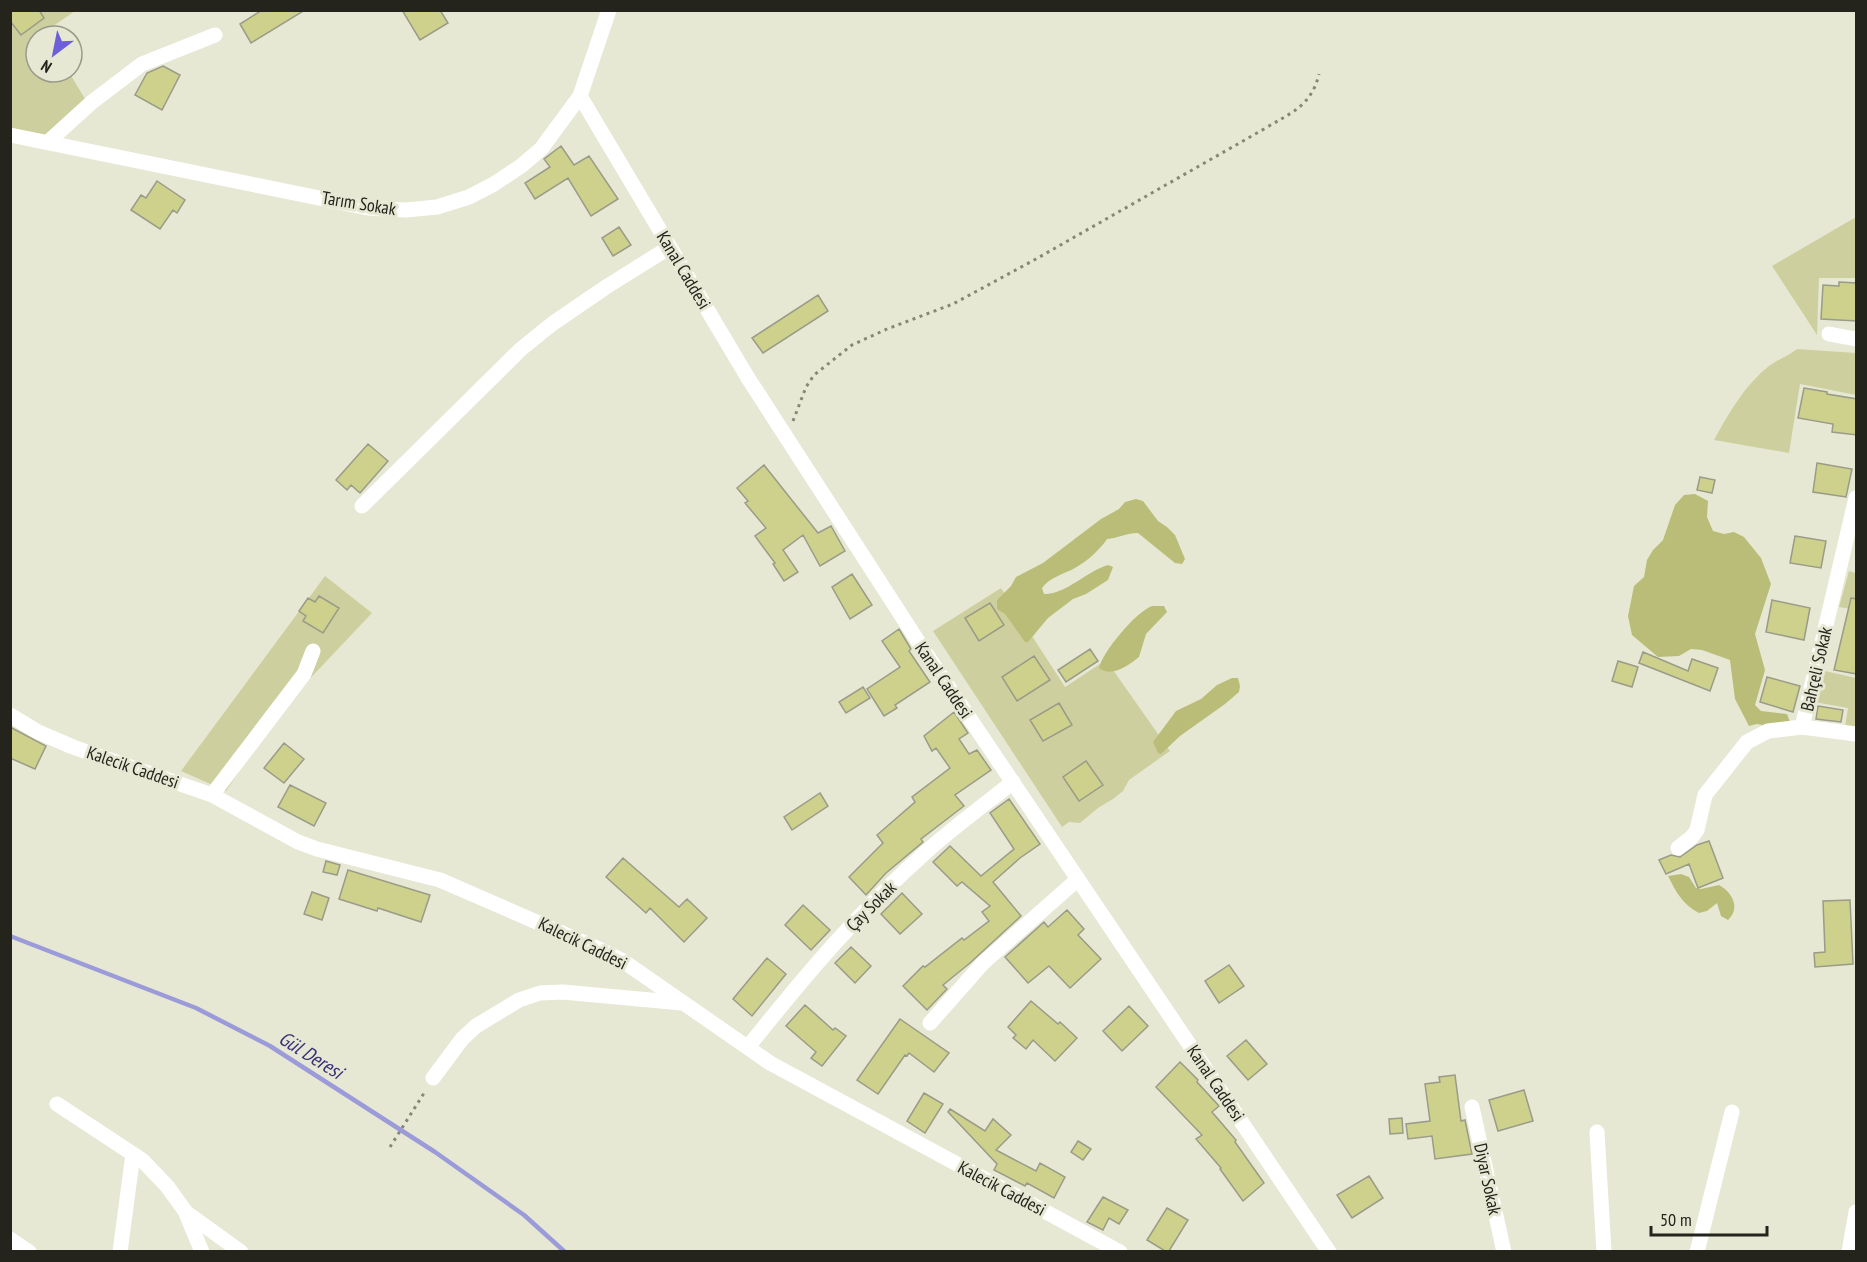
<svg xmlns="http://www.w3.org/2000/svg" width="1867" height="1262" viewBox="0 0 1867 1262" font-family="'PT Sans Narrow',sans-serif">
	<rect width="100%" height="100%" fill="#e7e8d4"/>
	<path fill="#cdd09e" d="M11 11H75L46 31 49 36H36V72H69L85 99 45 135 11 128Z
		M1856 217V278H1819L1817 335 1772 266Z
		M1797 349 1856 353V395L1800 384 1789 453 1714 440C1729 413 1744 386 1769 366 1777 360 1788 356 1797 349Z
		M1849 571 1856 573V610L1839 607Z
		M325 576 372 613 302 687 273 721 226 791 181 771Z
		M1001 588 1065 687 1106 660 1170 751 1129 780 1123 791 1113 799 1098 808 1080 823 1069 822 1062 827 933 631Z
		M1825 671 1856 678V729L1845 727 1848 708 1814 702Z"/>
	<path fill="#babd77" d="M1695 494 1708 501 1707 517 1713 531 1724 534 1734 532 1744 537 1761 558 1771 584 1755 634 1765 670 1755 705 1761 711 1787 714 1790 722 1768 726 1757 724 1749 726 1735 699 1730 660 1702 650 1691 649 1679 656 1658 657 1632 635 1628 616 1634 586 1644 577 1647 560 1653 550 1663 540 1675 505 1684 495Z
		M1136 499 1143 501 1158 521 1167 527 1175 535 1185 559 1182 564 1175 563 1138 533C1126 533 1118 538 1107 539 1099 551 1087 561 1075 568 1064 574 1050 577 1042 588L1044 594C1065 595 1087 571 1108 565L1113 567 1108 580 1086 594 1073 599 1048 618 1028 642H1025L1005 614 997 609V600L1011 586 1016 577 1043 563 1101 519 1119 509 1125 502Z
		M1152 606H1164L1167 612 1146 634 1139 657C1129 665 1112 678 1099 668 1103 651 1136 612 1152 606Z
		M1232 678H1238L1240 686 1239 692 1225 704 1180 736 1161 754 1158 753 1153 742 1176 711 1201 699 1217 685Z
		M1681 874 1689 877 1696 888 1701 889 1719 885C1732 892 1741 908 1728 920L1721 916 1717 903 1707 911 1699 913C1683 905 1676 892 1668 876Z"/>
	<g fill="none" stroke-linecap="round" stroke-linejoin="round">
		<path stroke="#9c9bda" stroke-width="4.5" d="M10 936 196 1008 270 1046 435 1152 524 1215 565 1252"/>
	</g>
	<path fill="#ced18b" stroke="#9a9b88" stroke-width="1.5" d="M10 10H39L44 18 21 35 10 21Z
		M262 10H305L251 43 240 24Z
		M402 10H440L448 23 420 40Z
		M163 66 180 75 162 110 135 95 147 73Z
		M561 146 574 165 589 156 618 199 591 216 568 178 535 199 525 183 550 167 544 159Z
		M157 181 185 200 177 213 173 210 160 229 131 210 141 195 146 198Z
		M619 227 631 245 613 256 602 238Z
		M1839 282 1857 283V321L1821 319 1823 285 1839 286Z
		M818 295 828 311 763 353 752 338Z
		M1804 388 1827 392V394L1857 399V435L1832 432 1833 424 1798 418Z
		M368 444 388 461 360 493 351 485 347 490 336 480Z
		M1817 463 1852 469 1846 497 1813 492Z
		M764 465 818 533 831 526 845 551 820 566 803 535 783 550 798 572 784 581 773 564 775 563 755 536 766 528 745 503 748 501 737 488Z
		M1700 477 1715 480 1712 493 1697 490Z
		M1795 536 1826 541 1821 568 1790 563Z
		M852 574 872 605 850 619 832 587Z
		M319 596 339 608 323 633 303 621 306 616 299 611 308 598 315 602Z
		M1851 598 1857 599V674L1834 670Z
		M1772 600 1810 608 1804 640 1766 632Z
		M990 603 1004 625 979 641 965 618Z
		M899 629 911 649 909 651 930 682 895 705 897 708 884 716 867 689 900 667 882 641Z
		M1090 649 1098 661 1066 682 1058 670Z
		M1643 652 1688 671 1692 659 1718 668 1710 691 1639 663Z
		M1034 656 1050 680 1017 701 1002 677Z
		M1618 661 1638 667 1632 687 1612 681Z
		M1767 677 1800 686 1793 712 1760 702Z
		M863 687 870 698 846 713 839 702Z
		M1059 703 1072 725 1043 741 1030 720Z
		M1818 706 1843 710 1841 722 1816 719Z
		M954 712 968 733 959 739 969 754 977 750 991 770 955 795 964 806 921 839 923 842 886 873 866 895 849 877 883 843 877 835 915 802 912 797 950 768 936 748 932 751 924 736Z
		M10 727 46 746 35 769 10 758Z
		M284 743 304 759 284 783 264 768Z
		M1086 761 1103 785 1079 801 1063 777Z
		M290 785 326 803 314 826 278 807Z
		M820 793 828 806 792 830 784 817Z
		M1009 799 1040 844 1020 858 993 882 1021 916 970 963 943 985 947 989 927 1010 903 986 923 966 925 967 962 938 964 940 989 921 982 912 990 906 962 882 957 886 933 862 950 846 981 876 1014 849 990 813Z
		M1709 841 1723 878 1698 888 1689 864 1666 874 1659 860 1671 855 1680 857 1697 845Z
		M623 858 679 907 687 899 707 918 684 942 650 908 646 913 606 877Z
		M326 861 340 865 337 875 323 872Z
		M348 870 430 895 421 922 378 908 377 911 339 899Z
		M312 892 329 898 322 920 304 914Z
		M902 893 922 914 900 934 881 914Z
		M1850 900 1853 964 1815 967 1814 953 1825 952 1823 901Z
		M803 905 830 930 811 950 785 925Z
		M1067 910 1084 929 1078 935 1101 959 1070 988 1049 966 1028 983 1005 957 1044 922 1048 927Z
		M851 947 871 966 855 983 835 963Z
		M767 958 786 974 752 1016 733 999Z
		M1229 965 1244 986 1219 1003 1205 981Z
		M1031 1001 1058 1024 1060 1022 1077 1038 1055 1061 1033 1040 1026 1049 1013 1038 1016 1035 1008 1027Z
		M805 1005 833 1030 835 1028 846 1036 822 1066 811 1058 816 1052 786 1026Z
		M1129 1006 1148 1026 1122 1051 1103 1031Z
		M900 1019 949 1053 934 1072 909 1053 907 1056 905 1055 878 1094 857 1080Z
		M1246 1040 1267 1064 1248 1080 1227 1056Z
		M1180 1062 1198 1080 1197 1082 1219 1106 1212 1112 1236 1140 1235 1142 1264 1183 1243 1201 1220 1169 1221 1168 1196 1139 1202 1135 1156 1087Z
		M1455 1075 1461 1121 1465 1120 1472 1154 1435 1159 1432 1136 1408 1139 1406 1124 1430 1121 1425 1084 1440 1082 1439 1077Z
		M1524 1090 1533 1121 1498 1131 1489 1100Z
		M924 1093 943 1104 925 1133 907 1121Z
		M950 1109 985 1131 993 1119 1011 1135 996 1150 1036 1171 1040 1163 1065 1177 1054 1198 1027 1183 1025 1186 994 1170 997 1164 948 1112Z
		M1402 1118 1403 1133 1390 1134 1389 1119Z
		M1078 1141 1091 1149 1083 1160 1071 1152Z
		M1369 1176 1383 1198 1352 1218 1337 1195Z
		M1103 1197 1128 1210 1119 1224 1109 1218 1103 1230 1087 1222Z
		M1167 1208 1188 1220 1169 1251H1165L1147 1240Z"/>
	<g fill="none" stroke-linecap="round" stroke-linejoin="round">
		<path stroke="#868679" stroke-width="3" stroke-dasharray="3 4.5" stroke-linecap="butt" d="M793 421 806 387 814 375 852 345 887 329 953 304 1036 259 1264 129C1290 113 1311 107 1319 74
			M390 1147 426 1090"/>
		<path stroke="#fff" stroke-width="15" d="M580 96 748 378 923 649 1329 1252
			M10 135 368 208 406 210 437 207 469 197 494 184 521 166 541 149 580 96 609 10
			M48 142 92 102 142 64 215 35
			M1829 334 1856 339
			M362 506 521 349 552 324 606 287 670 247
			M10 715 38 732 73 747 212 795 298 842 317 849 440 880 601 950 623 961 770 1063 1120 1252
			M1802 727 1856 734
			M212 795 304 674 313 651
			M1678 848 1692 837 1697 830 1705 795 1747 742 1768 731 1802 727 1856 498
			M930 1023 983 963 1078 879
			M748 1047C803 978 860 910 927 851 954 827 984 805 1013 782
			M433 1078 462 1039 476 1026 519 1000 540 993 563 992 682 1003
			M57 1104 142 1160 167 1186 185 1211 202 1252
			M1472 1107 1504 1252
			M1597 1132 1604 1252
			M187 1213 241 1252
			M10 1239 29 1252
			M120 1252 133 1154
			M1697 1252 1732 1112
			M1849 1252 1856 1212"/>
	</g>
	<g text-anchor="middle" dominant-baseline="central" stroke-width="6" stroke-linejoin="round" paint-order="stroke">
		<g font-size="18" fill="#24241d" stroke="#e7e8d4">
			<text transform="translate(359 203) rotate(9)">Tarım Sokak</text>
			<text transform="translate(684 270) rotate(59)">Kanal Caddesi</text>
			<text transform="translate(1816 669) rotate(-77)">Bahçeli Sokak</text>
			<text transform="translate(944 680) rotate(56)">Kanal Caddesi</text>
			<text transform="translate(133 767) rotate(19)">Kalecik Caddesi</text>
			<text transform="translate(871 906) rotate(-45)">Çay Sokak</text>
			<text transform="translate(583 943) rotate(26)">Kalecik Caddesi</text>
			<text transform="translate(1216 1083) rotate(56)">Kanal Caddesi</text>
			<text transform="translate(1488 1179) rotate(78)">Diyar Sokak</text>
			<text transform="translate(1002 1188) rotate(28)">Kalecik Caddesi</text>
		</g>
		<g font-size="20" font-style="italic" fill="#3a317b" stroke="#e7e8d4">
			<text transform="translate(311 1055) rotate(32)">Gül Deresi</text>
		</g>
	</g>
	<rect width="1867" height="1262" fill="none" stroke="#24241d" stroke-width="24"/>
	<g transform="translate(54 54) rotate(212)"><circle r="28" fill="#e7e8d4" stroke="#999a8b" stroke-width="1.5"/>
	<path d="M0-4.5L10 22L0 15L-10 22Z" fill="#6d5fd9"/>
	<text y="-9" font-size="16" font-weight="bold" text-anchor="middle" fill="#24241d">N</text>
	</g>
	<path d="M1651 1226v9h116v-9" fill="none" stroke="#24241d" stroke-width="3"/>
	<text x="1660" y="1226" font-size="18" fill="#24241d" stroke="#e7e8d4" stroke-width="4.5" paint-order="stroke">50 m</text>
</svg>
